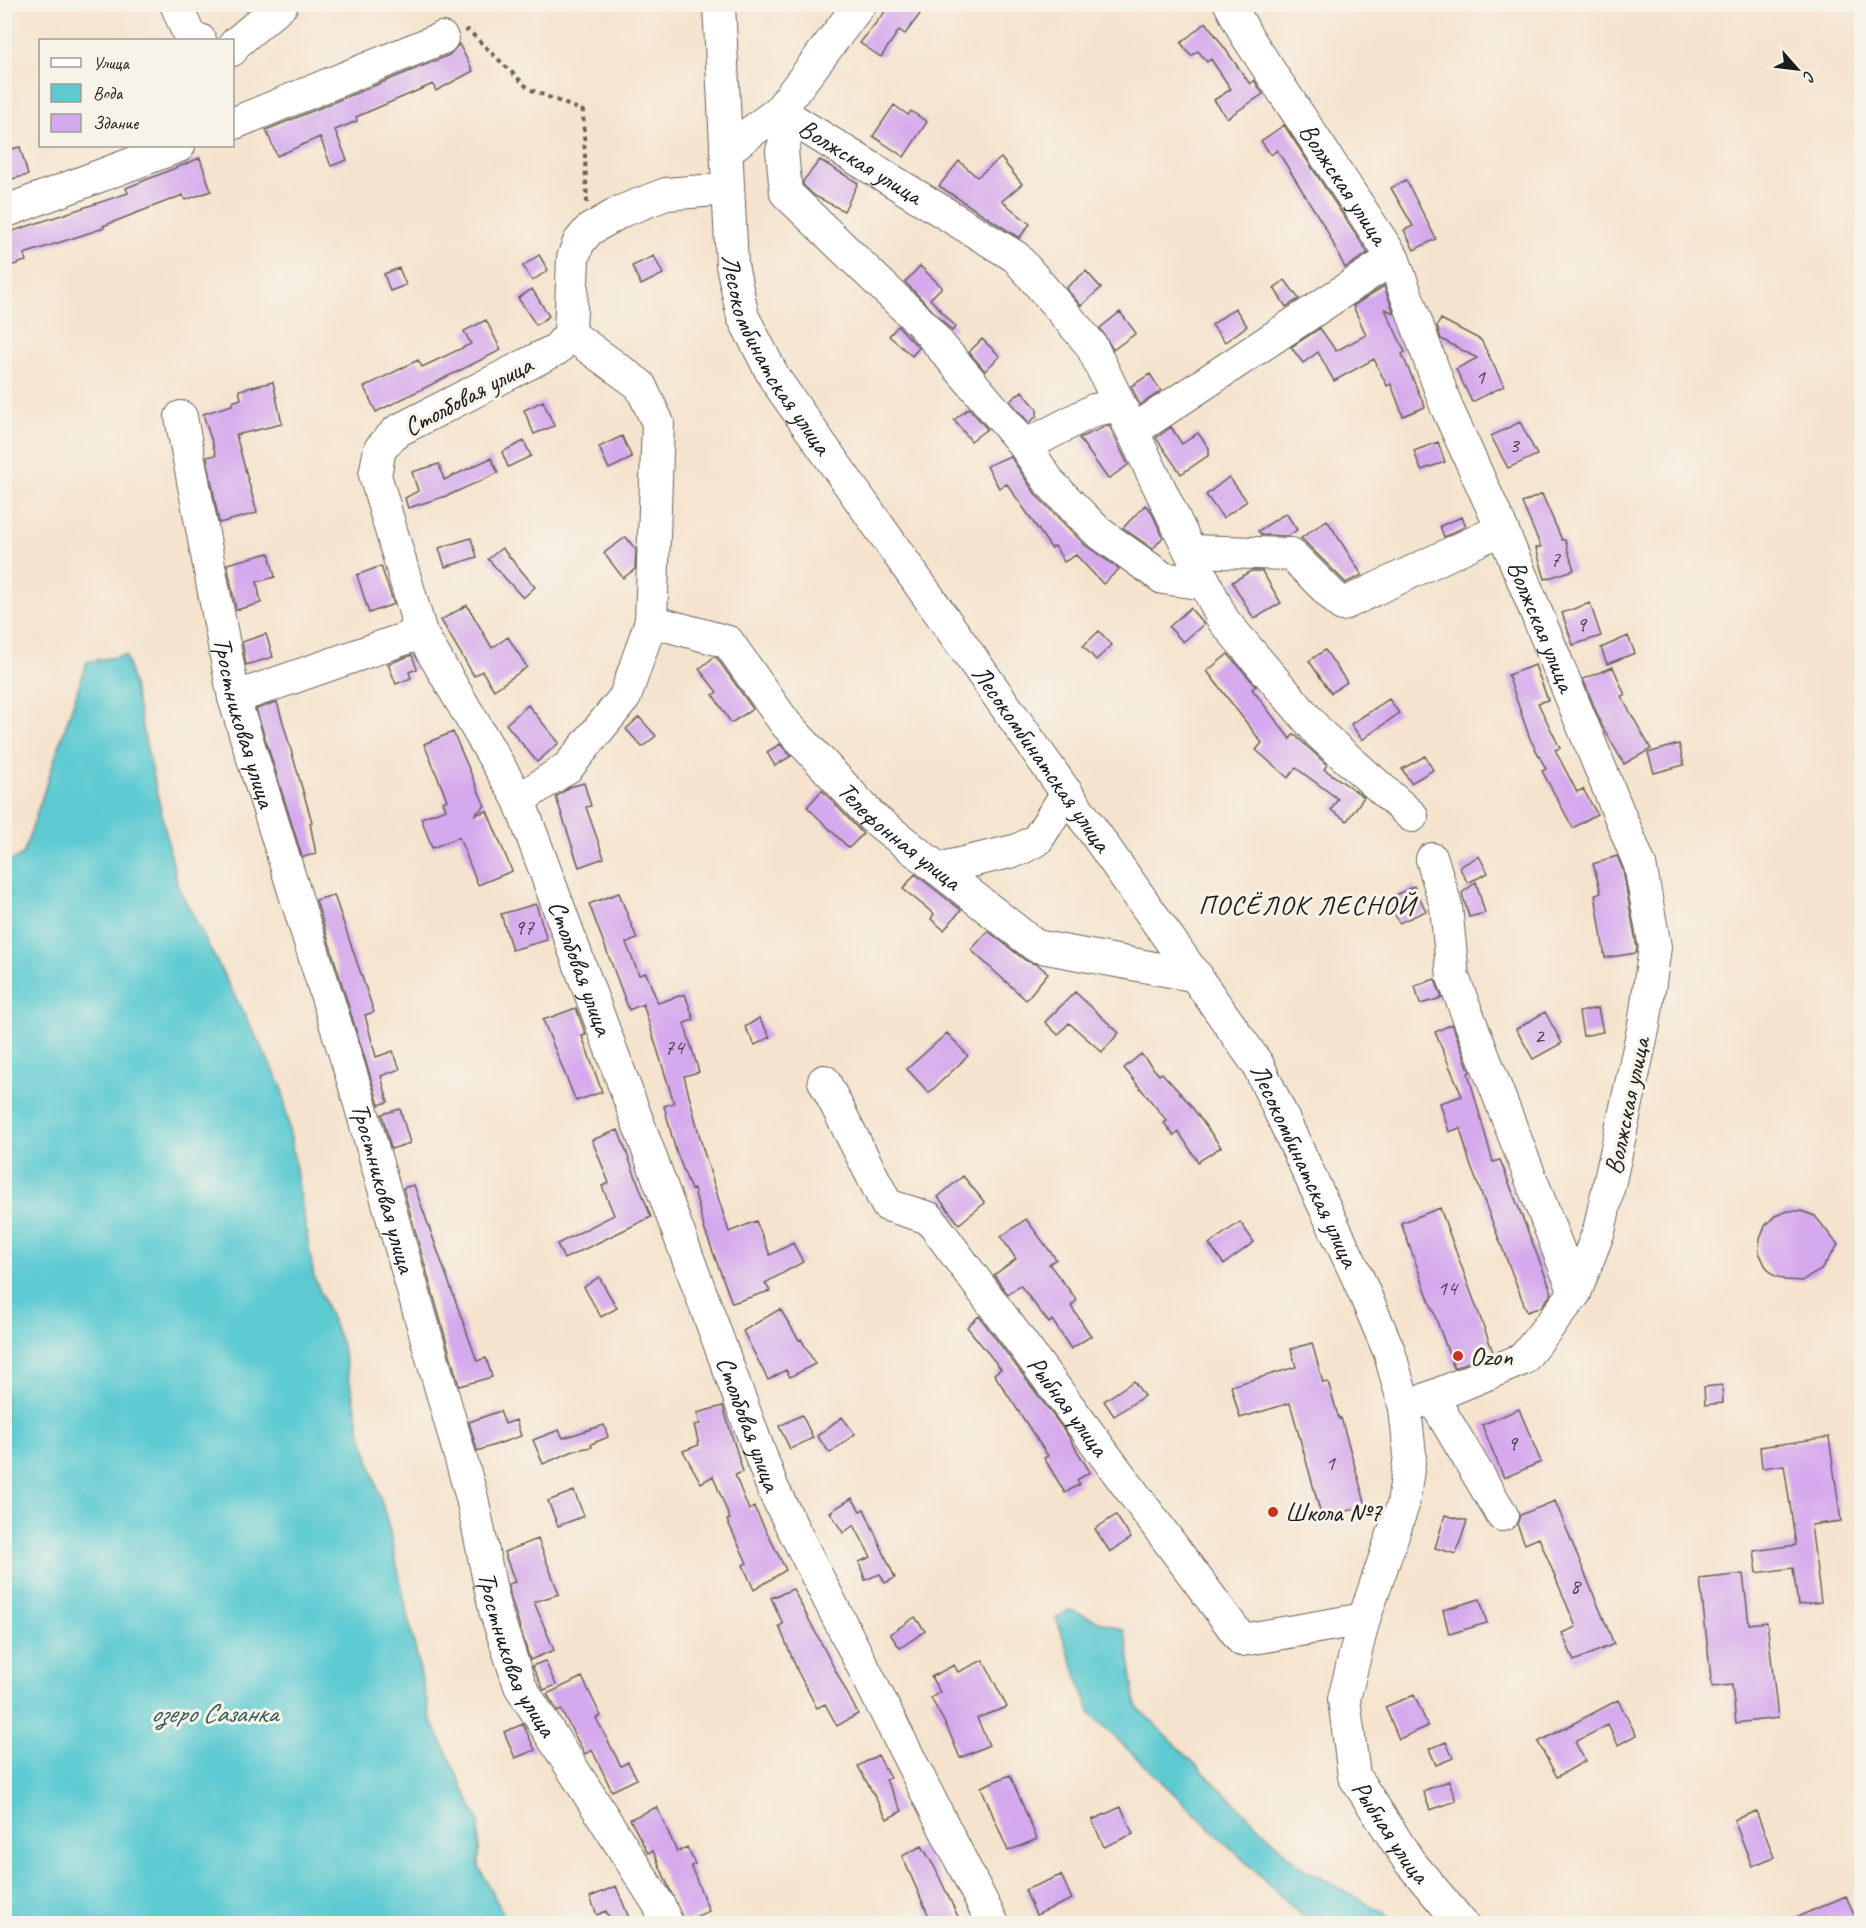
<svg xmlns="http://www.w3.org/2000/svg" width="1866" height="1928" viewBox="0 0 1866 1928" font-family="Caveat,sans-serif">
	<rect width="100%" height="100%" fill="#f7f3e8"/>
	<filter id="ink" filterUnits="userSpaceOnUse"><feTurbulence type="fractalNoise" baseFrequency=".0167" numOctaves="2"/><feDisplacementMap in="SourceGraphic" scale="12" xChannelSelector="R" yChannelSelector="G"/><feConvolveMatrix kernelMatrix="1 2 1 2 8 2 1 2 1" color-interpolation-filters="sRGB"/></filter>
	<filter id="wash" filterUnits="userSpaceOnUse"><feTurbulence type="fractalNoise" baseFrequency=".008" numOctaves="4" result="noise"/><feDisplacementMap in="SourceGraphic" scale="24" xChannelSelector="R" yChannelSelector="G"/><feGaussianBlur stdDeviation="1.35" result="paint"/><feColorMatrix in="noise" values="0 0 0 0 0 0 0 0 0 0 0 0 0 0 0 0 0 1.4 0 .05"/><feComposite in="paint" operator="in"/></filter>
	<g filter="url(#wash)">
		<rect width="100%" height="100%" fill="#f5e3cd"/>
		<path fill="#5dcad2" stroke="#3c7377" stroke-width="1.5" d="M126 655 178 887 282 1087 314 1277 341 1342 361 1432 388 1524 430 1717 479 1822V1867L508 1923H5V864L23 855 87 662Z
			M1070 1610 1125 1631 1136 1706 1298 1865 1384 1913 1393 1923H1309L1091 1714 1056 1618Z"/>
		<g id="blocks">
			<path fill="#d5a9ed" d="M891 4H923L917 11 920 14 905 34 899 30 881 57 860 43Z
				M1206 22 1250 84 1254 80 1263 94 1227 118 1214 100 1231 89 1211 59 1207 62 1198 51 1191 56 1181 43Z
				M459 44 473 71 436 91 433 84 356 117 357 121 335 130 347 160 331 166 320 137 277 156 266 130 449 55Z
				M894 105 908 115 911 111 927 122 904 157 873 136Z
				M1284 125 1368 253 1345 268 1326 229 1277 150 1271 155 1261 141Z
				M20 147 28 175 4 181V151Z
				M200 158 211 191 185 200 183 195 103 226 104 228 24 254 26 261 4 268V234L128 193 126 188Z
				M1001 158 1022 184 1002 201 1030 224 1019 238 939 186 959 161 977 177Z
				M820 160 858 183 844 211 815 196 803 185V181Z
				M1406 180 1436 239 1414 250 1404 230 1413 226 1391 188Z
				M539 255 548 270 532 281 523 266Z
				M654 256 663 274 641 285 632 266Z
				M920 266 942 287 930 299 956 327 952 331 905 282Z
				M399 268 406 285 390 291 384 274Z
				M1086 271 1101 288 1081 306 1066 288Z
				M1285 280 1299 299 1286 307 1274 288Z
				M1384 286 1394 313 1385 309 1405 352 1402 354 1425 407 1403 416 1391 384 1387 386 1374 359 1334 381 1318 352 1303 363 1291 347 1320 328 1336 351 1366 335 1353 306Z
				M532 289 549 316 536 325 518 298Z
				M1235 308 1247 326 1225 342 1212 325Z
				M1120 312 1136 333 1113 350 1100 328Z
				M1441 319 1481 340 1504 386 1472 402 1456 369 1477 358 1441 339 1437 326Z
				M486 320 501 350 376 412 364 387 418 360 422 367 471 344 464 331Z
				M898 326 919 348 912 356 889 336Z
				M982 339 1000 356 985 371 969 352Z
				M1150 374 1161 391 1140 405 1131 386Z
				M273 382 282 424 236 435 257 513 219 523 207 457 216 455 203 414 232 405V402L241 399 239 390Z
				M1022 391 1037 409V416L1029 423 1010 401Z
				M543 401 554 426 534 434 524 410Z
				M969 408 987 429 971 441 954 420Z
				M1520 422 1537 455 1508 468 1491 436Z
				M1109 425 1128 465 1108 479 1079 438Z
				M1171 427 1182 444 1198 433 1209 448V455L1181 474 1156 438Z
				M622 436 632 458 609 469 599 447Z
				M524 441 531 456 508 467 502 452Z
				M1438 442 1445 462 1421 470 1414 451Z
				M1010 456 1037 496 1085 545 1119 569 1103 584 1076 555 1064 562 1055 546 1051 548 1007 484 999 488 987 466Z
				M491 458 498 473 449 495 408 508 405 498 418 491 412 472 439 464 444 480Z
				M1229 477 1247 501 1223 518 1206 495Z
				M1542 494 1562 540H1565L1574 570 1545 579 1536 548 1541 547 1522 503Z
				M1145 505 1151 511 1163 537 1153 549 1123 528Z
				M1286 513 1297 530 1288 536 1261 535 1258 531Z
				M1462 517 1466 526 1444 537 1440 526Z
				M1327 520 1362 575 1346 583 1301 538Z
				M626 537 636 550 635 569 623 578 604 553Z
				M471 538 477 557 445 567 439 548Z
				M502 548 535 587 523 598 488 559Z
				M269 553 275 577 257 582 261 603 236 610 227 564Z
				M381 566 394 604 369 613 357 575Z
				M1251 571H1262L1281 603 1254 619 1232 582Z
				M1590 603 1601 636 1573 645 1562 613Z
				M467 605 492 648 508 637 527 667 494 690 482 671 474 676 441 620Z
				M1190 608 1204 624 1183 642 1169 627Z
				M1099 631 1112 645 1096 660 1083 646Z
				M266 634 273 657 246 665 242 642Z
				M1628 636 1635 653 1607 664 1601 648Z
				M1325 650 1347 682 1331 693 1309 661Z
				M1228 654 1256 686 1252 689 1290 739 1294 734 1327 765 1324 769 1364 797 1347 821 1331 810 1338 799 1296 768 1288 778 1256 750 1262 743 1207 671Z
				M412 655 417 669 409 672 411 678 396 684 388 664Z
				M714 657 717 658 753 709 731 723 713 695 717 692 699 669Z
				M1535 665 1548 700 1538 703 1560 748 1555 750 1577 792 1583 789 1597 814 1573 828 1542 771 1546 769 1530 739 1508 675Z
				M1613 667 1625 695 1621 696 1651 749 1624 764 1601 724 1583 679Z
				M1389 699 1399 713 1362 740 1351 724Z
				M277 702 312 822 310 823 316 854 302 857 256 709Z
				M528 705 559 743 537 762 506 724Z
				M639 717 656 736 642 747 626 729Z
				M453 732 485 806 474 815 487 811 512 871 478 885 459 837 432 848 421 818 446 809 443 802 447 800 424 744Z
				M780 744 791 756 775 766 767 752Z
				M1679 744 1684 765 1654 773 1648 753Z
				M1425 756 1433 770 1411 783 1402 769Z
				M584 783 591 806 586 807 604 858 579 867 556 797 570 787Z
				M822 790 863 834 849 848 807 807Z
				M1479 856 1488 873 1468 883 1459 867Z
				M1617 856 1623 870 1637 948 1636 953 1605 958 1595 894 1601 893 1593 864Z
				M915 874 961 910 944 930 931 919 934 914 903 889Z
				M1476 882 1485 913 1469 917 1462 893Z
				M1414 886 1426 911 1399 923 1388 899Z
				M619 893 637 939 626 943 639 975 646 973 658 1003 685 994 694 1020 684 1023 699 1072 684 1076 703 1149 729 1232 756 1221 770 1255 793 1243 803 1262 765 1283 770 1291 732 1303 704 1228 694 1189 691 1190 675 1148 664 1106 674 1103 643 1004 629 1010 589 904Z
				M334 895 374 1012 365 1015 376 1057 393 1051 400 1069 381 1076 388 1102 379 1105 316 900Z
				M536 904 547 940 512 950 501 914Z
				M988 931 1025 960 1038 965 1048 973 1026 1000 971 950Z
				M1435 979 1442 998 1420 1004 1415 986Z
				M1075 992 1119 1033 1102 1052 1069 1023 1058 1035 1045 1022Z
				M576 1008 586 1035 582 1036 602 1092 576 1101 543 1020Z
				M1598 1008 1603 1032 1583 1036 1579 1012Z
				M1545 1012 1562 1043 1533 1059 1516 1029Z
				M759 1018 770 1037 755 1045 745 1027Z
				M1452 1024 1470 1072 1468 1073 1493 1162 1500 1160 1552 1293 1541 1307 1527 1312 1470 1164 1460 1128 1449 1132 1440 1103 1462 1096 1435 1032Z
				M947 1033 968 1056 929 1093 907 1069Z
				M1141 1054 1159 1075 1162 1073 1189 1103 1221 1147 1198 1162 1179 1132 1174 1136 1164 1123 1167 1121 1124 1068Z
				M400 1109 410 1143 391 1149 382 1114Z
				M618 1130 651 1217 564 1259 557 1244 614 1215 602 1186 609 1183 592 1140Z
				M963 1176 985 1203 959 1224 938 1197Z
				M414 1185 477 1361 486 1358 492 1377 459 1386 403 1188Z
				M1440 1208 1493 1352 1454 1368 1401 1223Z
				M1788 1211H1801L1815 1216 1838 1245 1821 1270 1802 1281 1785 1280 1773 1275 1765 1265 1759 1252 1760 1239 1765 1226 1775 1216Z
				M1026 1219 1056 1259 1049 1264 1077 1300 1071 1306 1091 1336 1071 1349 1052 1320 1049 1323 1020 1285 1008 1295 994 1275 1016 1259 1001 1237Z
				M1240 1222 1254 1242 1224 1264 1209 1244Z
				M599 1277 617 1308 601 1317 584 1287Z
				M780 1309 799 1340 801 1339 815 1364 790 1377 786 1370 768 1380 743 1331Z
				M979 1316 1067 1434 1090 1472 1077 1480 1080 1484 1065 1493 1044 1458 1048 1456 994 1374 1001 1369 967 1327Z
				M1312 1343 1323 1383 1328 1382 1339 1419 1341 1418 1366 1506 1322 1518 1290 1403 1240 1418 1231 1386 1296 1367 1291 1349Z
				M1134 1381 1144 1396 1114 1416 1104 1401Z
				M1722 1385 1723 1403 1705 1405 1704 1387Z
				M723 1406 743 1472 735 1475 749 1510 754 1507 786 1570 754 1590 743 1565 747 1563 727 1520 730 1519 713 1476 701 1483 683 1451 699 1445 694 1425 700 1424 697 1413Z
				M1519 1409 1541 1462 1504 1478 1482 1425Z
				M500 1411 505 1424 516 1420 521 1436 477 1451 469 1422Z
				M802 1415 813 1438 790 1449 779 1426Z
				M842 1417 855 1434 830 1453 817 1436Z
				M604 1425 608 1437 591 1444 592 1447 576 1450 543 1464 533 1440 559 1430 563 1438Z
				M1829 1437 1841 1521 1811 1525 1821 1602 1798 1605 1793 1568 1757 1573 1754 1551 1796 1545 1784 1465 1762 1468 1760 1447Z
				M574 1491 584 1516 558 1526 548 1501Z
				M852 1498 860 1511 864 1509 895 1578 885 1583 880 1574 865 1580 859 1562 871 1557 854 1525 843 1533 830 1512Z
				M1555 1501 1614 1644 1574 1661 1562 1633 1576 1627 1539 1538 1525 1544 1517 1524 1520 1515Z
				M1116 1515 1131 1538 1110 1552 1095 1529Z
				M1445 1515 1467 1521 1456 1554 1435 1548Z
				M538 1539 559 1594 534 1602 554 1650 530 1660 511 1599 508 1584 515 1582 504 1552Z
				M1743 1574 1749 1624 1767 1622 1778 1718 1736 1723 1732 1685 1712 1687 1700 1579Z
				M793 1589 858 1714 837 1726 825 1704 817 1708 798 1672 779 1626 783 1624 771 1598Z
				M1480 1599 1487 1623 1449 1634 1443 1610Z
				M915 1617 925 1631 900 1648 890 1634Z
				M983 1660 1007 1707 977 1718 989 1745 960 1758 948 1729 931 1698 940 1692 931 1677 954 1665 958 1672Z
				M545 1661 556 1685 544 1690 532 1666Z
				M582 1677 601 1716 596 1718 621 1766 628 1762 637 1779 612 1791 592 1750 585 1754 561 1710 558 1712 547 1694Z
				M1414 1695 1428 1726 1399 1739 1385 1707Z
				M1618 1700 1636 1735 1618 1745 1608 1725 1575 1742 1585 1761 1557 1777 1538 1742Z
				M523 1724 535 1750 515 1758 504 1732Z
				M1446 1742 1453 1758 1436 1765 1429 1749Z
				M878 1755 890 1778 886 1780 902 1811 887 1819 858 1766Z
				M1010 1775 1037 1839 1008 1851 981 1787Z
				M1449 1781 1456 1801 1430 1810 1423 1791Z
				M657 1807 677 1852 687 1847 695 1864 691 1866 709 1911 684 1922 653 1851 648 1853 630 1819Z
				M1121 1807 1133 1834 1104 1847 1092 1820Z
				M1756 1811 1774 1857 1752 1866 1734 1820Z
				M922 1846 934 1866 961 1923H932L902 1856Z
				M1061 1875 1072 1899 1036 1915 1025 1890Z
				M616 1886 631 1923H611L606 1911 597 1915 590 1897Z
				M1846 1896 1858 1923H1783Z"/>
		</g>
	</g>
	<g filter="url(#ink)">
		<use href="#blocks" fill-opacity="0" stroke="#68625a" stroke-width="1.5"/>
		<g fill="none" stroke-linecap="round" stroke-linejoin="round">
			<defs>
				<g id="minor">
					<path d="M176 4 191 40H200"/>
					<path id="s1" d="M719 4 732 265 743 317 775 379 1258 1065 1357 1276 1389 1351 1405 1408 1410 1455 1403 1505 1364 1619 1344 1699 1354 1776 1409 1861 1462 1924"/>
					<path id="s2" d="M1230 4 1246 35 1393 258 1447 408 1502 529 1640 865 1655 947 1644 1025 1599 1231 1575 1293 1523 1359 1405 1408"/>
					<path d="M232 50 235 44 282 4"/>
					<path id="s3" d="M779 111 1016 257 1091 345 1223 620 1321 735 1412 816"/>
					<path d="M791 119 782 151 786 193 922 324 1025 446 1094 410 1120 405"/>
					<path d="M232 124 442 38"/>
					<path d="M726 151 779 111 860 4"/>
					<path id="s4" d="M728 189 666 194 622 211 589 230 579 242 573 258 570 334 557 349 397 431 380 449 375 475 421 633 519 800 773 1489 993 1924"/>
					<path d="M4 212 179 146"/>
					<path id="s5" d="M181 417 234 698 356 1090 472 1498 495 1610 520 1686 659 1905 667 1924"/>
					<path d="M1133 431 1393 258"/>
					<path d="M1025 446 1050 483 1098 532 1163 578 1206 584"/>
					<path d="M1191 551 1291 554 1342 605 1502 529"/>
					<path id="s6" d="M651 621 728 642 785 723 872 817 1036 946 1197 976"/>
					<path d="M234 698 421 633"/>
					<path d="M519 800 568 767 625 697 651 621 658 423 640 385 570 334"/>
					<path d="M1432 859 1446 906 1453 977 1575 1293"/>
					<path d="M938 869 1018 850 1037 840 1067 793"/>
					<path id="s7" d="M824 1081 887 1205 929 1218 1242 1640 1364 1619"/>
					<path d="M1432 1397 1502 1515"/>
				</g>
			</defs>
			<use href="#minor" stroke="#68625a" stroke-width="34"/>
			<path stroke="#68625a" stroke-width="4" stroke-dasharray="4.5 4.5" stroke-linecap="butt" d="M465 31 468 30 529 89 583 111 587 203"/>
			<use href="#minor" stroke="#fff" stroke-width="32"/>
		</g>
	</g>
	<g fill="#c8321e" stroke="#f7f3e8" stroke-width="2">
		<circle cx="1458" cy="1356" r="6"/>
		<circle cx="1273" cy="1512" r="6"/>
	</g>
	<g text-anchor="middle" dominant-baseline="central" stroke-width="6" stroke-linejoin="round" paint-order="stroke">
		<g font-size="22" fill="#4a3f50">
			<text x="1480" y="377">1</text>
			<text x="1514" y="445">3</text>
			<text x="1555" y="559">7</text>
			<text x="1581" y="624">9</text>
			<text x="524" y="927">97</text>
			<text x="1539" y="1036">2</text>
			<text x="674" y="1047">74</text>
			<text x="1447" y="1288">14</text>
			<text x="1512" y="1443">9</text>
			<text x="1330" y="1463">1</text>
			<text x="1575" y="1586">8</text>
		</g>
		<g font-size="26" fill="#1c1c1c" stroke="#f7f3e8">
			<text stroke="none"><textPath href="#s3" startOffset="96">Волжская улица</textPath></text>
			<text stroke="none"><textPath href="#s2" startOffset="213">Волжская улица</textPath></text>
			<text stroke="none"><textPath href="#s1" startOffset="362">Лесокомбинатская улица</textPath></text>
			<text transform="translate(468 396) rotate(-28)">Столбовая улица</text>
			<text stroke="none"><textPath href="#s2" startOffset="699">Волжская улица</textPath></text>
			<text stroke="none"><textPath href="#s5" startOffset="312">Тростниковая улица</textPath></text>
			<text stroke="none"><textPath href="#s1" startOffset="848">Лесокомбинатская улица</textPath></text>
			<text stroke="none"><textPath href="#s6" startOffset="340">Телефонная улица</textPath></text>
			<text stroke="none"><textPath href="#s4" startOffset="1044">Столбовая улица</textPath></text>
			<text transform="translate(1627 1106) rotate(-78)">Волжская улица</text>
			<text stroke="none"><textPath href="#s1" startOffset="1334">Лесокомбинатская улица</textPath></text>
			<text stroke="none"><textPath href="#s5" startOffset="798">Тростниковая улица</textPath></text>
			<text stroke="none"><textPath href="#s7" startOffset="417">Рыбная улица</textPath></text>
			<text stroke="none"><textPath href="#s4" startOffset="1530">Столбовая улица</textPath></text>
			<text stroke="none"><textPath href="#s5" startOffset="1284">Тростниковая улица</textPath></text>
			<text stroke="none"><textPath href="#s1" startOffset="2042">Рыбная улица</textPath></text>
		</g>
		<g font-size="26" fill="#1c1c1c" stroke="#f7f3e8" text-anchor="start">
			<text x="1470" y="1356">Ozon</text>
			<text x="1285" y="1512">Школа №7</text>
		</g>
		<g font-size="27" letter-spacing="1.5" fill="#1c1c1c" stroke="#f7f3e8">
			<text x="1307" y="905">ПОСЁЛОК ЛЕСНОЙ</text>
		</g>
		<g font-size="27" font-style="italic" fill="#33595c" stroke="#f7f3e8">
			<text x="214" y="1713">озеро Сазанка</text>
		</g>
	</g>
	<rect width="1866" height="1928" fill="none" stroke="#f7f3e8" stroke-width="24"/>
	<rect x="39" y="39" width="195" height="108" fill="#f7f3e8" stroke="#9f9d96" stroke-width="1.5"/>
	<rect x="51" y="58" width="30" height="9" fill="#ffffff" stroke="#9f9d96" stroke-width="1.5"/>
	<text x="93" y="69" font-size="18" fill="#1c1c1c">Улица</text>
	<rect x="51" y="84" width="30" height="18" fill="#5dcad2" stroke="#9f9d96" stroke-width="1.5"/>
	<text x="93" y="99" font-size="18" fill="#1c1c1c">Вода</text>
	<rect x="51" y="114" width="30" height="18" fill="#d5a9ed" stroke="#9f9d96" stroke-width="1.5"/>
	<text x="93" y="129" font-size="18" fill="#1c1c1c">Здание</text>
	<g transform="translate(1797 69) rotate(118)" stroke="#f7f3e8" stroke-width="4.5" paint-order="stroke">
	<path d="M0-4.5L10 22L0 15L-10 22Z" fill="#1c1c1c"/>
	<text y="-9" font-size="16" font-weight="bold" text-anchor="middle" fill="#1c1c1c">С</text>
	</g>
</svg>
